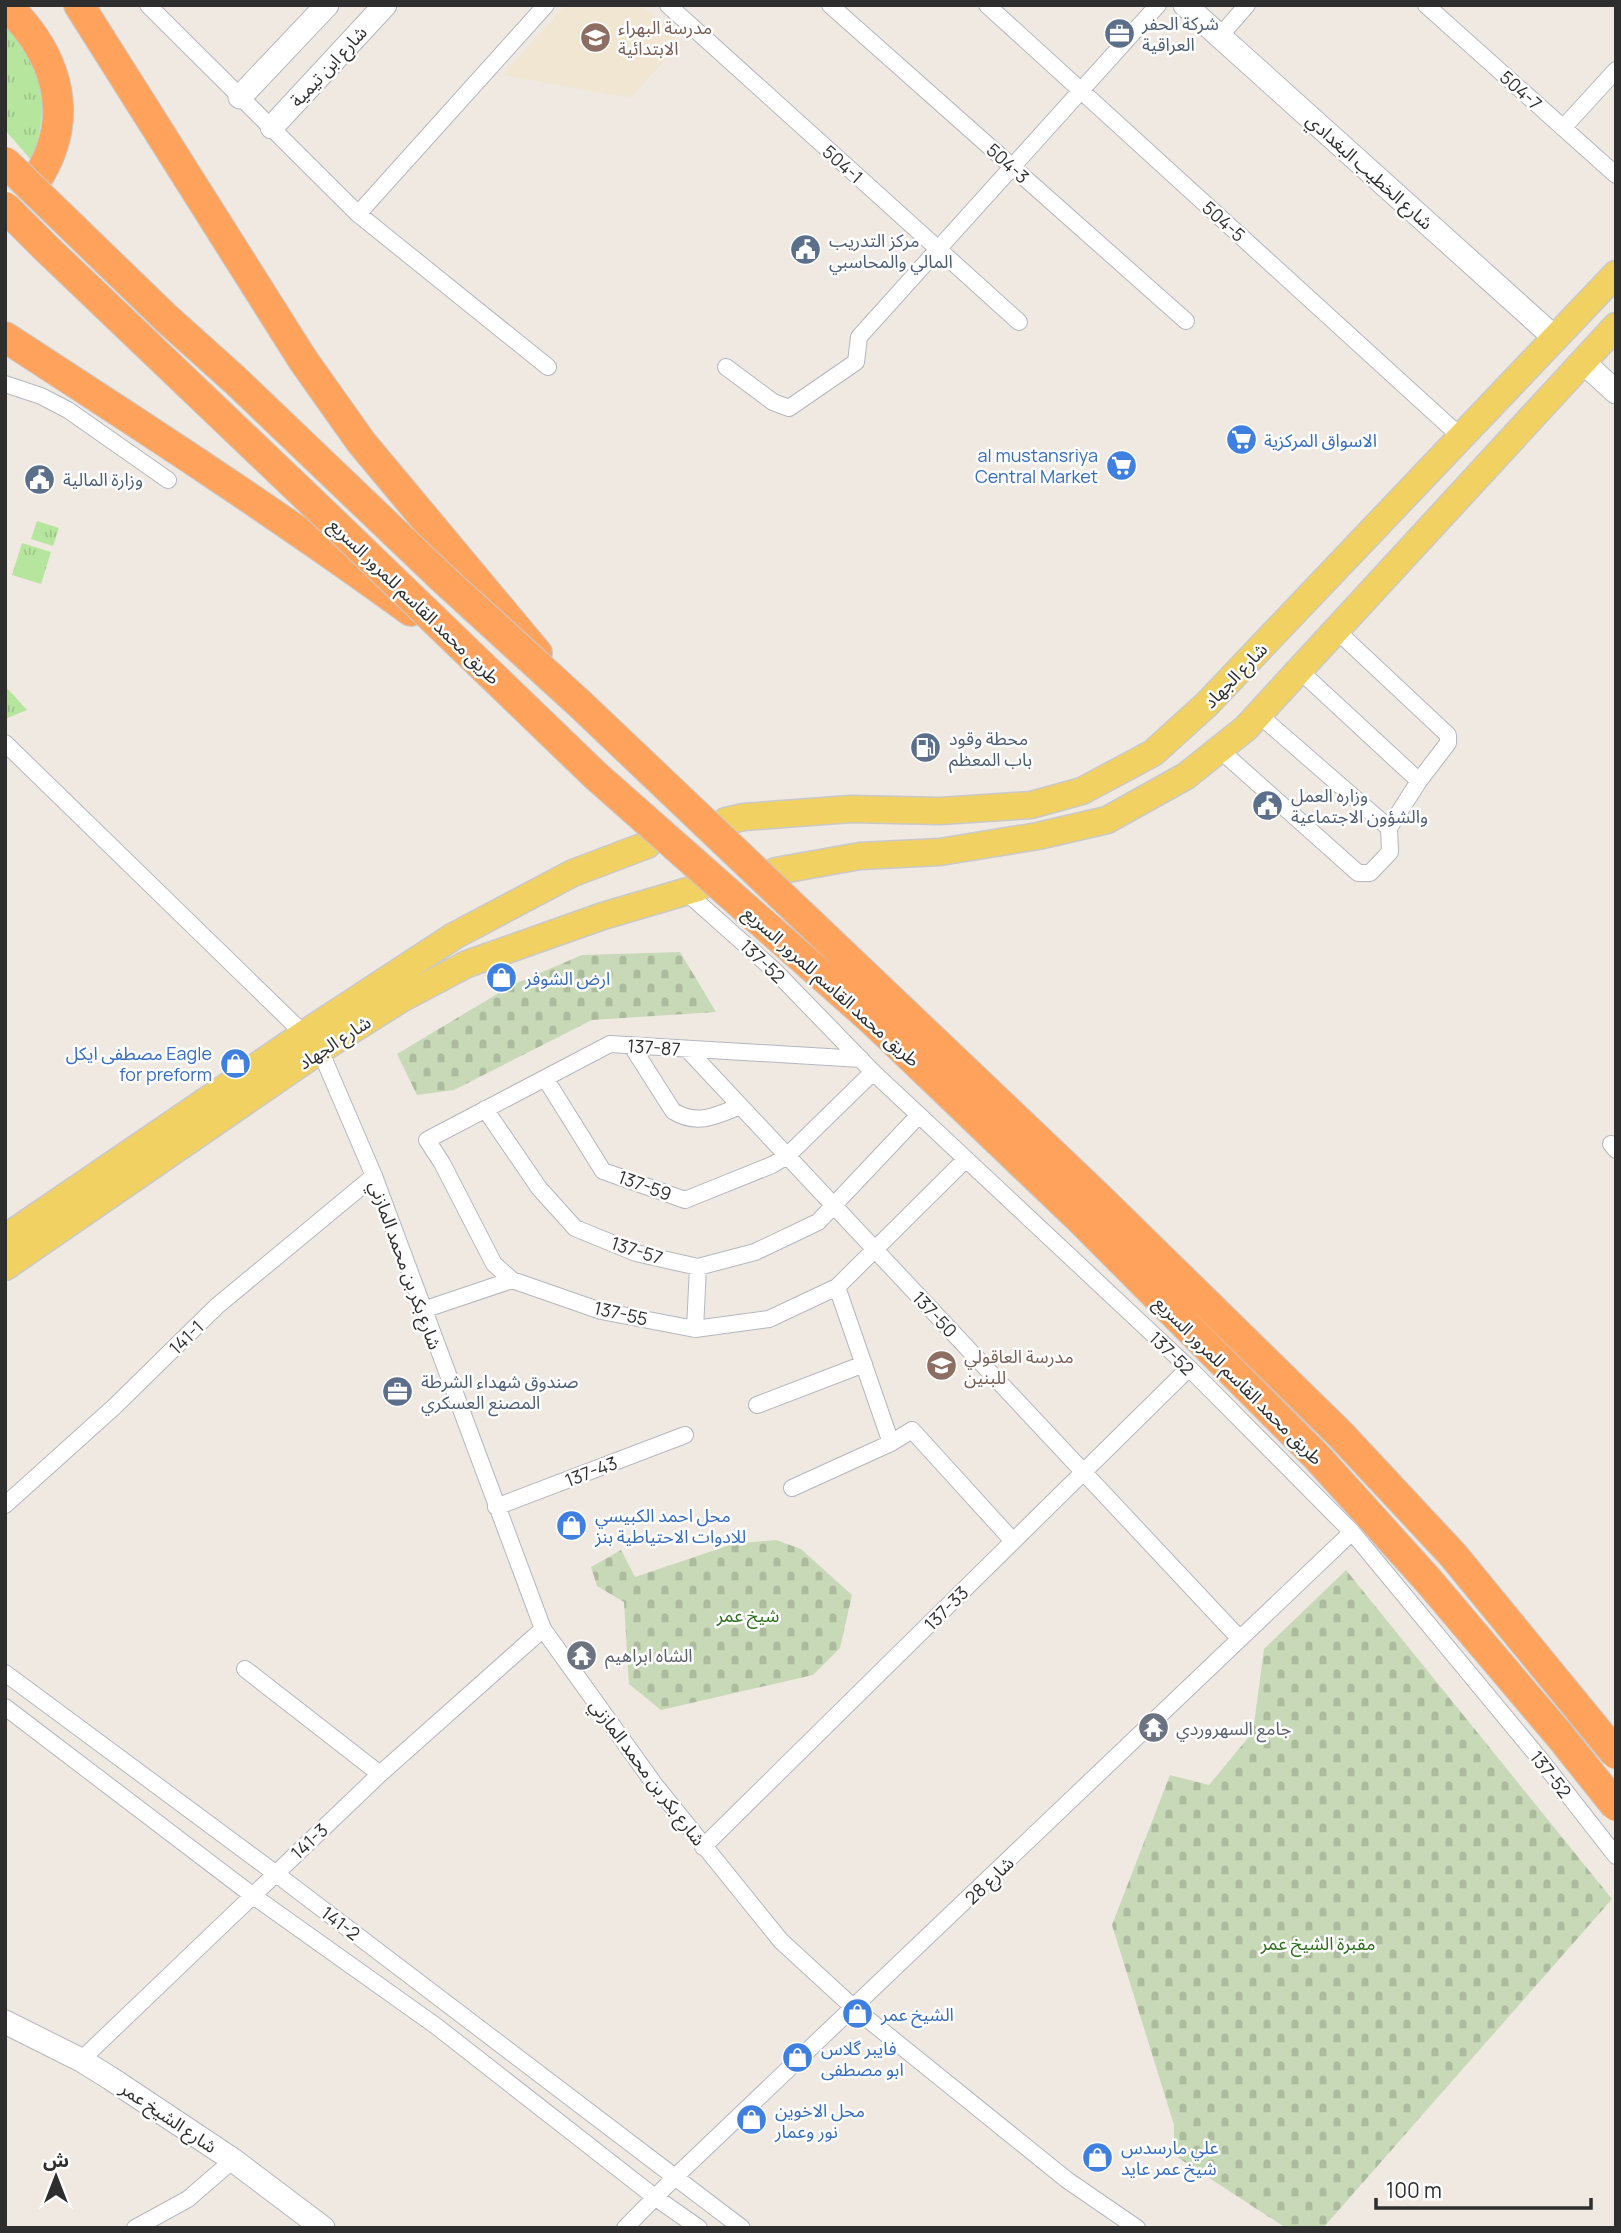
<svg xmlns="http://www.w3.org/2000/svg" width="1621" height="2233" viewBox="0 0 1621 2233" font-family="Manrope,'Noto Sans Arabic',sans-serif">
	<defs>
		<pattern id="grass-tufts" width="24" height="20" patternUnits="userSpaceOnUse" patternTransform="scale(1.75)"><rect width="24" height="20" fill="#b6e59e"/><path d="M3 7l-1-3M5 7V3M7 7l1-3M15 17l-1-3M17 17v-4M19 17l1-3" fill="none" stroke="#9dc588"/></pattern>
		<pattern id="cemetery-stones" width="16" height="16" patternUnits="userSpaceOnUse" patternTransform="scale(1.75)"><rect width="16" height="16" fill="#c8d9b8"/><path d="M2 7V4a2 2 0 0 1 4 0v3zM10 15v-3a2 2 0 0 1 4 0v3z" fill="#acbb9e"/></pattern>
	</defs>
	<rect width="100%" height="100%" fill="#efe9e1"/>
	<path fill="#f0e6d1" d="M565 5H641L682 42 630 98 503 75Z"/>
	<path fill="url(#grass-tufts)" d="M5 24C13 33 24 43 30 54 49 88 43 126 32 161L5 130Z
		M37 521 59 528 53 546 31 539Z
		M22 543 51 552 41 584 12 575Z
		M5 686 27 710 5 719Z"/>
	<path fill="url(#cemetery-stones)" d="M680 952 716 1012 592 1020 454 1090 417 1095 397 1054 512 985 582 955Z
		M776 1540 801 1549 852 1595 840 1648 813 1675 661 1710 629 1684 624 1602 597 1586 591 1567 621 1550 635 1577 733 1544Z
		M1346 1570 1612 1899 1323 2228H1286L1174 2155V2125L1112 1925 1170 1775 1209 1785 1253 1732 1264 1649Z"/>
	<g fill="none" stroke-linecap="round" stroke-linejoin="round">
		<defs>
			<path id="street" d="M148 5 358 214 548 367
				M668 5 1019 322
				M830 5 1186 321
				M987 5 1461 437
				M1426 5 1616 175
				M1220 36 1247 5
				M1563 128 1616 70
				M358 214 546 5
				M726 367 773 402 789 408 856 362 859 337 1158 5
				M5 384 41 396 68 410 168 480
				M1299 670 1419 781
				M1258 714 1389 828
				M5 743 304 1034
				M1219 749 1358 873H1370L1390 852 1389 828 1419 781 1448 743V735L1336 630
				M686 892 775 971 873 1072 1189 1368 1352 1532 1540 1759 1616 1856
				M631 1045 673 1111C697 1126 716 1116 740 1106
				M687 1049 1240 1639
				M320 1050 374 1176 543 1629 655 1785 781 1941 854 2008 1067 2180 1137 2228
				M861 1059 610 1044 427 1140 442 1163 494 1264 512 1280 601 1311 695 1329 769 1319 837 1287 966 1159
				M545 1078 603 1171 685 1200 772 1165 787 1156 873 1072
				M485 1109 539 1188 575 1228 636 1253 698 1267 755 1252 818 1222 919 1115
				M1611 1144 1616 1150
				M837 1287 891 1443
				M423 1310 512 1280
				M695 1329 698 1267
				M757 1405 864 1364
				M792 1488 891 1443 912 1430 1013 1541
				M5 1505 114 1407 217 1306 374 1176
				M496 1507 685 1435
				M245 1669 380 1774
				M5 1673 275 1873 742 2228
				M5 1707 252 1895 436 2026 656 2198 699 2228
				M703 1847 1189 1368
				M81 2060 380 1774 543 1629
				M135 2228 188 2199 233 2160
				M625 2228 674 2178 1352 1532"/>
			<path id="secondary" d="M1185 5 1555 338
				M240 97 327 5
				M272 127 385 5
				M1583 362 1616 392
				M5 2022 81 2060 110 2078 233 2160 323 2228"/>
			<path id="primary" d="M726 821 744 817 851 809 940 811 1031 805 1082 791 1153 753 1207 704 1616 274
				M776 871 860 856 940 852 1038 836 1107 820 1186 776 1246 728 1616 326
				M5 1238 304 1034 454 936 573 873 647 845
				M5 1267 320 1050 401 999 467 964 603 916 698 888"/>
			<path id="highway" d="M6 5C55 52 76 112 40 174
				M79 5 303 360 361 442 537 653
				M5 337C142 426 279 515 411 611"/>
		</defs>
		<use href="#street" stroke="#b4b7c1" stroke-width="18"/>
		<use href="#secondary" stroke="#b4b7c1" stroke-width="25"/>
		<use href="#primary" stroke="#c9c9c9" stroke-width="29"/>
		<use href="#highway" stroke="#c9c9c9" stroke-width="32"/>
		<use href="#street" stroke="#fff" stroke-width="16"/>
		<use href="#secondary" stroke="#fff" stroke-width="23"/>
		<use href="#primary" stroke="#f2d163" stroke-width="26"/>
		<use href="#highway" stroke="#ffa35c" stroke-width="30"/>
		<defs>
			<path id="highway-bridge" d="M5 162 166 318 235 380 441 577 580 704 1095 1194 1340 1434 1453 1555 1616 1754
				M5 207 48 250 337 526 595 775 871 1019 1082 1221 1317 1457 1427 1579 1560 1736 1616 1806"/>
		</defs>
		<use href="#highway-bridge" stroke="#c9c9c9" stroke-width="32" stroke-linecap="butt"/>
		<use href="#highway-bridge" stroke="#ffa35c" stroke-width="30"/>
	</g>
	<defs>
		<symbol id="office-disc" viewBox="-11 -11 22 22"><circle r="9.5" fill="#5c6f8a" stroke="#fff"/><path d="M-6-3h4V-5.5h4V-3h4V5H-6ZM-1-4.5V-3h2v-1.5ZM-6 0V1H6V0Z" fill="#fff"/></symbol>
		<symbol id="school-disc" viewBox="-11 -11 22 22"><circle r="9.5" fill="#8d6e63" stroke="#fff"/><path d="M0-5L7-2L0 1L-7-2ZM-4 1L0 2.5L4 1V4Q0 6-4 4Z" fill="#fff"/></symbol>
		<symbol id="civic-disc" viewBox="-11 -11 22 22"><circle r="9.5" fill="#5c6f8a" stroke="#fff"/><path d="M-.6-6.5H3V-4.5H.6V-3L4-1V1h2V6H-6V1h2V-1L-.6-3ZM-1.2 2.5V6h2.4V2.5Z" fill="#fff"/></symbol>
		<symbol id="supermarket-disc" viewBox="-11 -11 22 22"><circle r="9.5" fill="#3f7fe0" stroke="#fff"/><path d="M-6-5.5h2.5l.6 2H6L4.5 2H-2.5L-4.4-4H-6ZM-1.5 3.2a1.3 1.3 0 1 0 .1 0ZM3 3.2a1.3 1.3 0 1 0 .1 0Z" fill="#fff"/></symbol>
		<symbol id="fuel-disc" viewBox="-11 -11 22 22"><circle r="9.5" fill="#5c6f8a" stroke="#fff"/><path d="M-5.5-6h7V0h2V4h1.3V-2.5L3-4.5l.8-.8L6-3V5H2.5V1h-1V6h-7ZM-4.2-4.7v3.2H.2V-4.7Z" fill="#fff"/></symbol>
		<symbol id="shop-disc" viewBox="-11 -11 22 22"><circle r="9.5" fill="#3f7fe0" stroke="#fff"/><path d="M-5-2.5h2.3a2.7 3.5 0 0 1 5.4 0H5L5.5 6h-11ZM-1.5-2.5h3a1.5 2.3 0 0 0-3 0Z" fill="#fff"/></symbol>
		<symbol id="temple-disc" viewBox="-11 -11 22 22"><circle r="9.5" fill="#6b7280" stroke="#fff"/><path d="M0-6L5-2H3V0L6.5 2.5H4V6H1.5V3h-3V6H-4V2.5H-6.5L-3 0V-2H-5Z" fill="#fff"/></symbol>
	</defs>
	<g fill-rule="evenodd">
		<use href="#office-disc" x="1102" y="16" width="35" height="35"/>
		<use href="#school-disc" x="578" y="20" width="35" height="35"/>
		<use href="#civic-disc" x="788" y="232" width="35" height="35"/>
		<use href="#supermarket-disc" x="1224" y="422" width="35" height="35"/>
		<use href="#supermarket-disc" x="1104" y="448" width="35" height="35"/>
		<use href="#civic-disc" x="22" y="462" width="35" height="35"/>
		<use href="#fuel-disc" x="908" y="730" width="35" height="35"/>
		<use href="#civic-disc" x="1250" y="788" width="35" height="35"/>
		<use href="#shop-disc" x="484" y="960" width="35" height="35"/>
		<use href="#shop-disc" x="218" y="1046" width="35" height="35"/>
		<use href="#school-disc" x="924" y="1348" width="35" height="35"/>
		<use href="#office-disc" x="380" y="1374" width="35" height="35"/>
		<use href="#shop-disc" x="554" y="1508" width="35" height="35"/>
		<use href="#temple-disc" x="564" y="1638" width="35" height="35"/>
		<use href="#temple-disc" x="1136" y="1710" width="35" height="35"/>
		<use href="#shop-disc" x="840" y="1996" width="35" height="35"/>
		<use href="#shop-disc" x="780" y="2040" width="35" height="35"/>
		<use href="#shop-disc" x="734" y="2102" width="35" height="35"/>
		<use href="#shop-disc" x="1080" y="2140" width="35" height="35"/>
	</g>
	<g text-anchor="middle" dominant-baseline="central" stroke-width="5" stroke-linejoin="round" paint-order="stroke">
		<g font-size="18" fill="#4e5e75" stroke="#fff" text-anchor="start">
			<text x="1142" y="23">شركة الحفر<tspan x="1142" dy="21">العراقية</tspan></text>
			<text x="829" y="240">مركز التدريب<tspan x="829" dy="21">المالي والمحاسبي</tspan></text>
			<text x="63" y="479">وزارة المالية</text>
			<text x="949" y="738">محطة وقود<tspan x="949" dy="21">باب المعظم</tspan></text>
			<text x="1291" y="795">وزاره العمل<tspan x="1291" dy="21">والشؤون الاجتماعية</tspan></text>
			<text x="421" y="1381">صندوق شهداء الشرطة<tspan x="421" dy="21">المصنع العسكري</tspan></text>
		</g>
		<g font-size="18" fill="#785e54" stroke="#fff" text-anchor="start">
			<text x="618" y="27">مدرسة البهراء<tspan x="618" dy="21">الابتدائية</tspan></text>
			<text x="964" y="1356">مدرسة العاقولي<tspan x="964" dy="21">للبنين</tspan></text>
		</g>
		<g font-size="18" fill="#2e2e2e" stroke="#fff">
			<text transform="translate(328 66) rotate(-47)">شارع ابن تيمية</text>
			<text transform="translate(1521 90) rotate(42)">504-7</text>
			<text transform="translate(1008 163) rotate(42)">504-3</text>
			<text transform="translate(843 164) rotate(42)">504-1</text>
			<text transform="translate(1370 171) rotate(42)">شارع الخطيب البغدادي</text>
			<text transform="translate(1224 221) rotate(42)">504-5</text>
			<text transform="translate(415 601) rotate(44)">طريق محمد القاسم للمرور السريع</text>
			<text transform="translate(1235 675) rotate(-46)">شارع الجهاد</text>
			<text transform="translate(763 961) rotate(44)">137-52</text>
			<text transform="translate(832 986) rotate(42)">طريق محمد القاسم للمرور السريع</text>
			<text transform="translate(334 1042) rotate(-33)">شارع الجهاد</text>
			<text transform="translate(654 1047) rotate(4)">137-87</text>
			<text transform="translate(645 1185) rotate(20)">137-59</text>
			<text transform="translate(637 1250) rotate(18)">137-57</text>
			<text transform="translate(406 1265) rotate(70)">شارع بكر بن محمد المازني</text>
			<text transform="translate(621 1313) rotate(13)">137-55</text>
			<text transform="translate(935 1314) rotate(47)">137-50</text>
			<text transform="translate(186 1337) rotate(-44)">141-1</text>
			<text transform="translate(1172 1353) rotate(44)">137-52</text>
			<text transform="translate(1239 1380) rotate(45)">طريق محمد القاسم للمرور السريع</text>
			<text transform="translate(591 1471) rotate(-21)">137-43</text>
			<text transform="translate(946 1608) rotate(-45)">137-33</text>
			<text transform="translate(648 1772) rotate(53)">شارع بكر بن محمد المازني</text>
			<text transform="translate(1551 1774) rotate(52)">137-52</text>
			<text transform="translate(309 1841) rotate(-43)">141-3</text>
			<text transform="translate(989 1880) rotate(-44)">شارع 28</text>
			<text transform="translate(341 1923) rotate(37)">141-2</text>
			<text transform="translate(169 2117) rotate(34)">شارع الشيخ عمر</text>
		</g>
		<g font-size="18" fill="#366cbe" stroke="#fff" text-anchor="start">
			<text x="1264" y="440">الاسواق المركزية</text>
			<text x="1098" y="455" text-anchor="end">al mustansriya<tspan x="1098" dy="21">Central Market</tspan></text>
			<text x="525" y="978">ارض الشوفر</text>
			<text x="212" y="1053" text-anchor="end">مصطفى ايكل Eagle<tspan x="212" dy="21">for preform</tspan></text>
			<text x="595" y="1515">محل احمد الكبيسي<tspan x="595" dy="21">للادوات الاحتياطية بنز</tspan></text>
			<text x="881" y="2014">الشيخ عمر</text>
			<text x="821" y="2048">فايبر گلاس<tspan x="821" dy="21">ابو مصطفى</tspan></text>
			<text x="775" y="2110">محل الاخوين<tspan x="775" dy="21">نور وعمار</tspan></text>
			<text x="1121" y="2147">علي مارسدس<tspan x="1121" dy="21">شيخ عمر عايد</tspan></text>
		</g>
		<g font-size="18" fill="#2c6e1b" stroke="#fff">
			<text x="748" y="1615">شيخ عمر</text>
			<text x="1318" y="1943">مقبرة الشيخ عمر</text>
		</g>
		<g font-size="18" fill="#5b616d" stroke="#fff" text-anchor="start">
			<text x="605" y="1655">الشاه ابراهيم</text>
			<text x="1176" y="1728">جامع السهروردي</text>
		</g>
	</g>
	<rect width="1621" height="2233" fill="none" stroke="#2e2e2e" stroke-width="14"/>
	<g transform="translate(56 2177)" stroke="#ffffff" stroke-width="5" paint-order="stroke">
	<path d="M0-5L12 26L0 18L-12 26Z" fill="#2e2e2e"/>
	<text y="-10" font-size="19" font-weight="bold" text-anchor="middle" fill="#2e2e2e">ش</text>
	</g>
	<path d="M1376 2198v10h215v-10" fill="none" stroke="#2e2e2e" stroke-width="3.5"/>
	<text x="1386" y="2198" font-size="21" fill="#2e2e2e" stroke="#ffffff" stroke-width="5" paint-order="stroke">100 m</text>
</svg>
